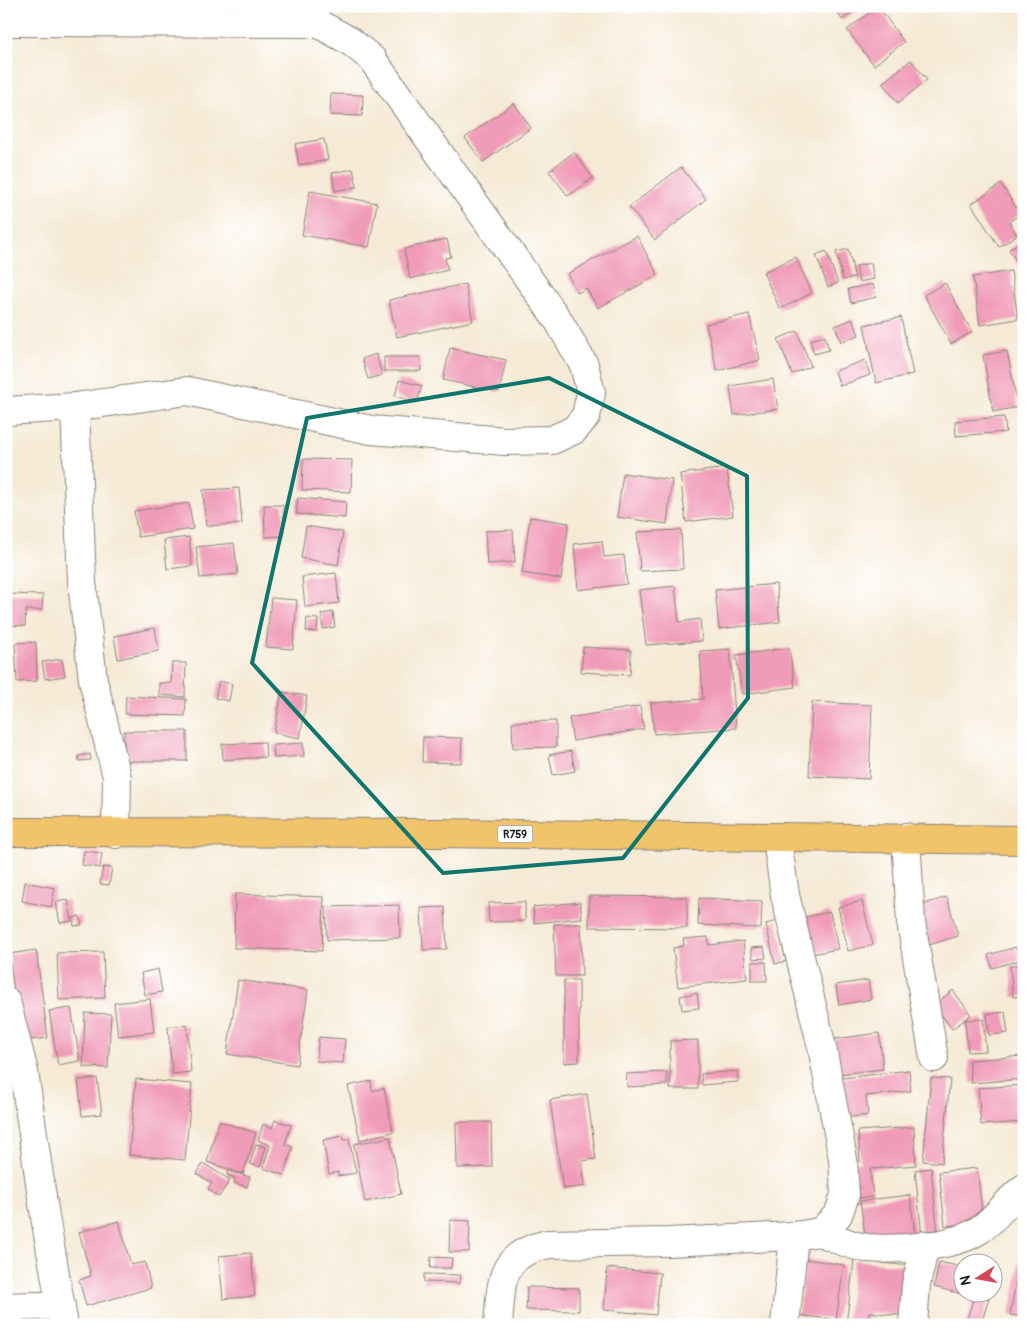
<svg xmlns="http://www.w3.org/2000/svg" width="1030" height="1331" viewBox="0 0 1030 1331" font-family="Pangolin,sans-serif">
	<rect width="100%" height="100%" fill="#fff"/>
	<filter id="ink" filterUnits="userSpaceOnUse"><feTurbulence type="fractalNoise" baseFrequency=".02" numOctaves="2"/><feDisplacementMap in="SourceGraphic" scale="10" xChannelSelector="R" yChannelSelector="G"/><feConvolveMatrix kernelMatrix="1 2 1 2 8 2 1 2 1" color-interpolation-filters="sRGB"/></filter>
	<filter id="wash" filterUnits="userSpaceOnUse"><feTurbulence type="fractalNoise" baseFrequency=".0096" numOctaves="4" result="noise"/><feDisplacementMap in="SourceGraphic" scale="20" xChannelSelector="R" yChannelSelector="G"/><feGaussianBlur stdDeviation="1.12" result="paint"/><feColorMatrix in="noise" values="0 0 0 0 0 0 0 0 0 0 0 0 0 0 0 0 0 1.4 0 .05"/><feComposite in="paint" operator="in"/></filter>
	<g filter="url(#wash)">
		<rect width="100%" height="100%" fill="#f5ead5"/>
		<g id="blocks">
			<path fill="#f09bb8" d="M834 6H863L842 20Z
				M878 6 904 42 874 65 847 30Z
				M911 60 927 80 898 103 882 83Z
				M331 94 363 95 362 116 330 115Z
				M514 103 531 128 483 162 465 138Z
				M324 139 328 160 299 165 295 144Z
				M574 152 593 178 568 196 549 171Z
				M681 167 706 199 655 240 629 207Z
				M353 169 357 187 335 191 332 173Z
				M1001 184 1020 214 1009 222 1017 235 999 247 971 204Z
				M310 191 377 203 369 247 302 235Z
				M637 236 658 275 598 308 586 288 578 293 567 274Z
				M447 239 451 257 445 258 448 270 410 279 404 249Z
				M1024 240V275L1009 249Z
				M848 249 855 277 843 280 836 252Z
				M826 251 838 283 828 287 816 255Z
				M796 257 812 293 780 309 763 272Z
				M871 263 874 279 859 282 856 266Z
				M1011 271 1018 319 980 325 973 277Z
				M945 283 972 332 951 344 924 295Z
				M465 284 473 321 397 337 389 300Z
				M873 284 876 297 851 303 848 289Z
				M749 314 760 360 717 371 706 324Z
				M901 317 913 374 876 383 864 325Z
				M853 319 859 335 841 342 835 326Z
				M797 331 811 366 792 374 778 339Z
				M825 336 829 350 814 354 810 340Z
				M450 348 506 360 499 392 443 380Z
				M1007 351 1018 407 993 412 983 355Z
				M376 354 382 375 368 379 362 359Z
				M384 357H420L421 371H384Z
				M865 360 870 375 840 386 835 371Z
				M773 379 778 409 734 415 730 386Z
				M399 380 422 386 417 402 395 396Z
				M1004 417 1006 432 956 436 955 421Z
				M303 459 352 460 351 492 302 490Z
				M727 468 733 516 686 522 680 474Z
				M623 473 672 480 667 524 617 517Z
				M239 488 242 524 206 526 203 490Z
				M298 498 346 502 345 518 296 514Z
				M189 503 193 529 138 537 134 511Z
				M264 505H283L284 536 265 537Z
				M530 517 569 523 561 579 522 573Z
				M306 526 343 532 338 565 301 558Z
				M513 530 515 562 487 564 485 531Z
				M681 530 683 569 640 571 637 532Z
				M189 537 192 566 167 569 164 540Z
				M602 541 604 557 624 555 627 584 578 590 574 544Z
				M234 543 238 574 200 578 196 547Z
				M336 573 339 603 305 607 302 577Z
				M776 584 780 622 719 629 715 590Z
				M675 586 679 622 700 619 702 641 646 645 639 590Z
				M8 594 43 595 42 610H26L25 626 6 625Z
				M271 598 297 600 293 649 266 647Z
				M333 612 335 627 323 629 321 614Z
				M307 618 318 619 317 632 306 631Z
				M155 628 159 651 118 659 114 636Z
				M36 642 37 681 17 682 15 643Z
				M583 647 631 650 630 675 581 672Z
				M789 648 795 687 742 694 736 655Z
				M730 649 736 728 654 734 651 703 703 699 700 651Z
				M62 659 65 676 45 679 42 662Z
				M172 663H186L185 697 159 695V683H171Z
				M219 681 232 684 229 701 215 698Z
				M282 692 307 696 300 738 274 733Z
				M126 696 186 699 185 716 125 714Z
				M812 702 872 705 869 779 809 776Z
				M640 706 644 729 573 741 569 718Z
				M556 721V747L513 748 512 722Z
				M124 731H187V761H124Z
				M423 737 462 738 461 763 422 762Z
				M265 742 266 757 223 760 222 744Z
				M303 743 304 756 274 758 273 745Z
				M571 751 575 771 553 775 549 755Z
				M90 754 91 760 79 761 78 756Z
				M84 851 102 853 100 868 82 865Z
				M103 867 112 868 109 885 100 884Z
				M25 882 55 888 51 907 22 901Z
				M235 894 324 897 322 951 234 948Z
				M589 896 687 897V928L589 927Z
				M947 897 958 936 926 946 915 907Z
				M699 898 762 901 761 928 698 925Z
				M68 900 72 921 60 923 56 902Z
				M862 901 873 945 848 951 838 907Z
				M525 902V921L489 922 488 903Z
				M580 902 582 918 534 923 533 907Z
				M399 905 400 938 327 940 326 907Z
				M445 907 447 949 423 950 421 908Z
				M830 912 838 949 807 955 799 918Z
				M80 916 82 925 74 926 73 918Z
				M777 921 786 961 775 964 766 924Z
				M554 924H581L582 976H556Z
				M708 937 709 945 743 941 747 979 678 987 673 948 684 946 683 939Z
				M764 947 766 958 753 959 751 948Z
				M1016 947 1020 960 992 968 988 955Z
				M36 950 48 1038 21 1041 9 954Z
				M103 952 105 998 59 1000 57 953Z
				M752 962H766L767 981H752Z
				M1024 964V996L1013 997 1010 966Z
				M158 969 162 992 145 995 141 973Z
				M238 980 308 990 297 1065 227 1054Z
				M564 980H579V1062L564 1063Z
				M868 980 871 999 839 1005 836 985Z
				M953 990 971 1015 952 1029 934 1005Z
				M697 993 699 1008 682 1010 680 996Z
				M150 999 154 1032 118 1036 114 1003Z
				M71 1008 80 1061 58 1065 49 1011Z
				M1005 1012 1008 1033 989 1035 987 1014Z
				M85 1013 111 1014 108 1068 83 1067Z
				M983 1019 986 1051 968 1052 965 1020Z
				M187 1025 191 1072 172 1074 168 1027Z
				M879 1033 883 1069 839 1074 835 1039Z
				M319 1037 345 1039 343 1063 316 1061Z
				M698 1040V1089H670V1041Z
				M1024 1056V1079L971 1083 969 1060Z
				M909 1070 911 1091 866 1096 868 1115 844 1118 835 1079Z
				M738 1071V1082L702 1085 701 1074Z
				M667 1072V1085L627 1087 626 1074Z
				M97 1078 102 1114 82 1116 78 1080Z
				M931 1078 950 1079 942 1163 923 1161Z
				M136 1079 192 1084 185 1160 129 1155Z
				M371 1081 372 1091 384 1088 393 1132 360 1140 348 1086Z
				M1024 1085V1122L981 1125 978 1088Z
				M587 1094 596 1159 582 1161 585 1186 563 1189 550 1100Z
				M275 1120 291 1125 285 1144 293 1147 284 1175 263 1168 270 1145 258 1140 263 1124 272 1128Z
				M219 1121 256 1133 243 1174 207 1162Z
				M456 1122H491L492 1167 457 1168Z
				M914 1127 916 1165 870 1169 873 1197 856 1198 852 1163 860 1162 858 1131Z
				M343 1136 344 1140 349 1139 356 1173 338 1176V1172L329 1174 323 1140Z
				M390 1137 401 1194 365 1202 354 1144Z
				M256 1144 266 1147 260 1167 250 1164Z
				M203 1163 230 1180 219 1197 208 1189 212 1183 197 1174Z
				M931 1168 938 1235 922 1237 915 1170Z
				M977 1168 983 1222 945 1226 939 1172Z
				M228 1171 250 1177 247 1187 234 1183 235 1178 227 1175Z
				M910 1195 915 1234 866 1241 860 1201Z
				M450 1220 470 1221 469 1252H449Z
				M119 1221 131 1265 145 1262 151 1288 86 1306 79 1280 91 1276 79 1232Z
				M1023 1244H1024V1317L1010 1315Z
				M251 1253 255 1296 223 1299 219 1256Z
				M431 1257 452 1258 451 1268H430Z
				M806 1259 844 1265 836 1320 798 1315Z
				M854 1260 911 1266 906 1316 869 1312 868 1325H846Z
				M939 1262 962 1267V1294L934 1287Z
				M607 1268 660 1273 656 1315 604 1310Z
				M424 1274 461 1275 460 1283 424 1282Z
				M527 1287 579 1288V1311L526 1310Z
				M975 1294 989 1298 981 1325H965Z
				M589 1319 620 1322 619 1325H589Z"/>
		</g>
	</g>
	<g filter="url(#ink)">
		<use href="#blocks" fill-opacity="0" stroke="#888378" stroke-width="1"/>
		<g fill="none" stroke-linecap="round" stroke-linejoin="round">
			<defs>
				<path id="minor" d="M6 22 317 23 350 41 372 59 558 320 584 365 591 393 586 416 574 430 552 440 505 441 371 430 187 391 75 407 6 411
					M75 407 82 582 93 680 117 777 116 834
					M906 837 911 922 934 1058
					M6 1001 24 1072 45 1217 64 1325
					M820 1232C835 1238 850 1246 867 1248 895 1250 952 1247 976 1232 995 1221 1006 1201 1024 1188
					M6 1307 61 1305
					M498 1325C502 1281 498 1255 548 1244L668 1242 794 1236 820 1232 838 1215 845 1195 843 1159 822 1047 785 895 777 839
					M785 1325 794 1236
					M913 1325 916 1285 925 1245"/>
				<path id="major" d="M6 832 438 833 1024 840"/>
			</defs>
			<use href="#minor" stroke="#888378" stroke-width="30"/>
			<use href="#major" stroke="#888378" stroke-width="30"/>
			<use href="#minor" stroke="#fff" stroke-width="28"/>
			<use href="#major" stroke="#f1c36a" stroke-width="28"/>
		</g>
	</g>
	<path fill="none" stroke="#0f766e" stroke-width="4" stroke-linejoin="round" d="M549 378 747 476 748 698 623 858 443 873 252 663 307 418Z"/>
	<g text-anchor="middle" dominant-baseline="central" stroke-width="4" stroke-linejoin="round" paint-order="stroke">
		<rect fill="#fff" stroke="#606060" stroke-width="1" x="497.5" y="825.5" width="35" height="17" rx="4"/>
		<g font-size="11" font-weight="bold" fill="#1c1c1c">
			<text x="515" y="834">R759</text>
		</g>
	</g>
	<rect width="1030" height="1331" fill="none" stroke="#fff" stroke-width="25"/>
	<g transform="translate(978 1278) rotate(259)"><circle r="24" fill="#ffffff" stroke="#a4a4a4"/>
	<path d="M0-4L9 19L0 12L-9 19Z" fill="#d1495b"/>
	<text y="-8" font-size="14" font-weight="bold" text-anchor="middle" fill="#1c1c1c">N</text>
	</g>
</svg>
